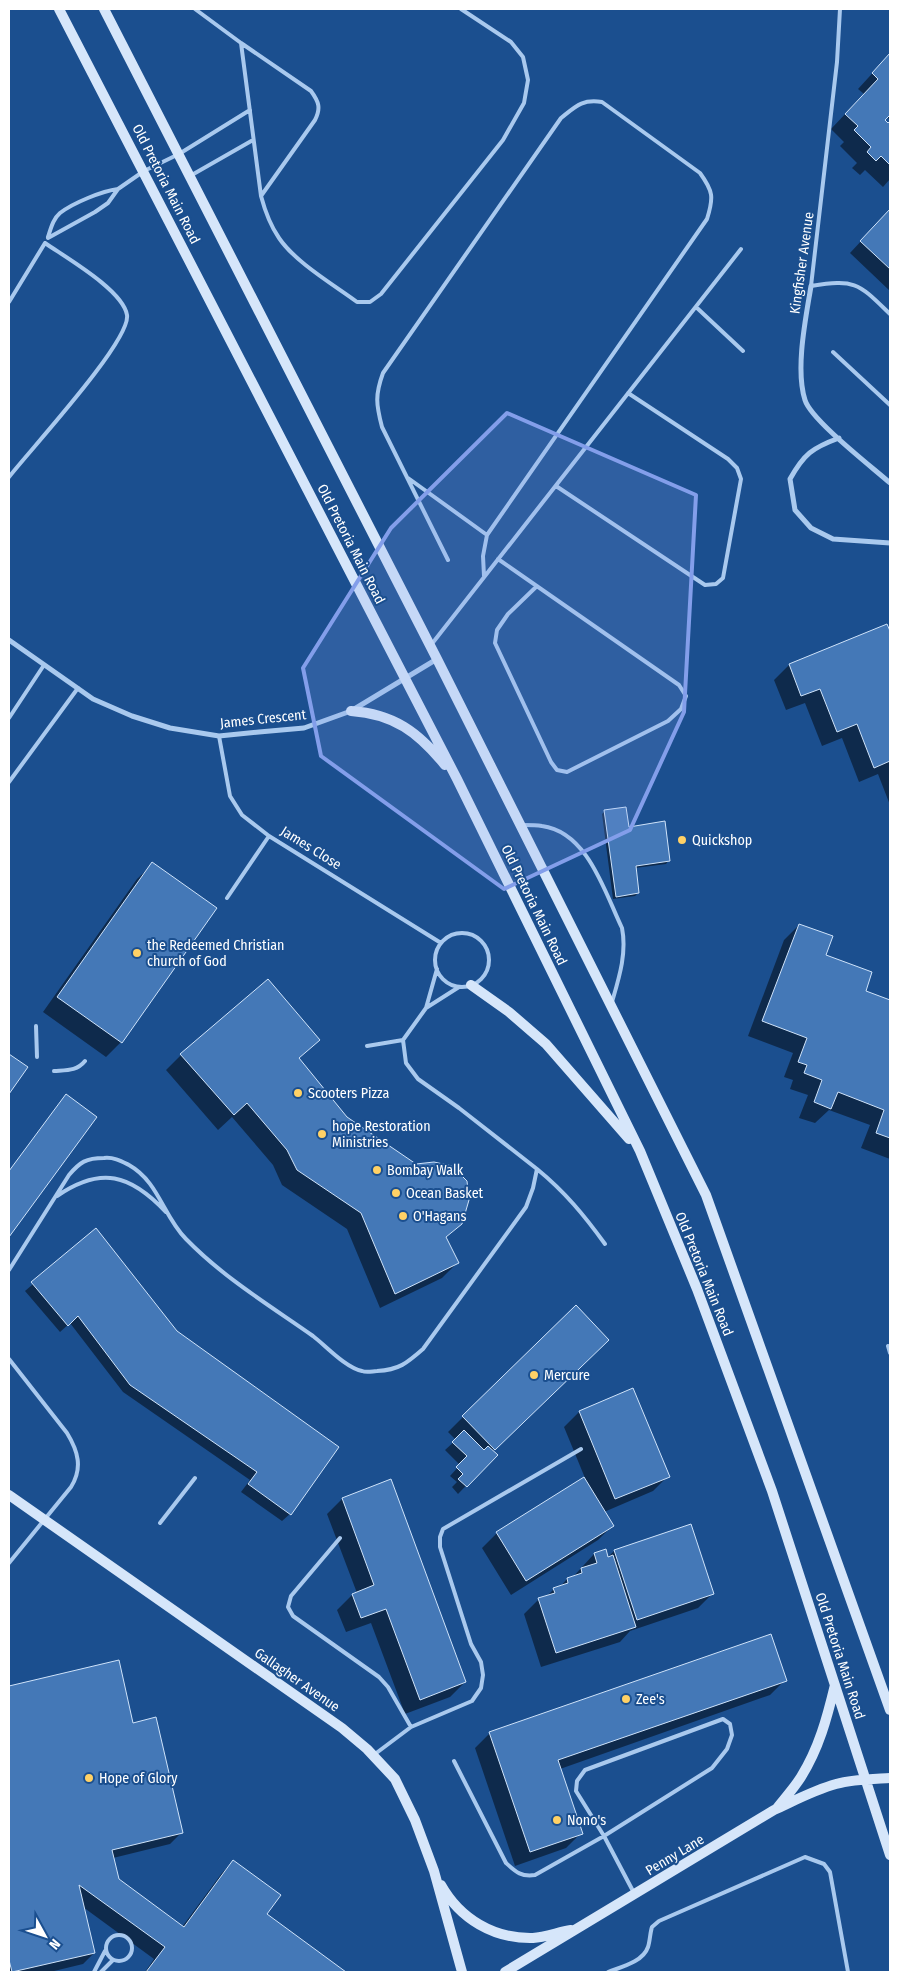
<svg xmlns="http://www.w3.org/2000/svg" width="899" height="1981" viewBox="0 0 899 1981" font-family="'Fira Sans Condensed',sans-serif">
	<rect width="100%" height="100%" fill="#1b4f8f"/>
	<path fill="#0007" d="M890 54V120L887 117 883 121 888 125 890 123V179L883 187 865 170 860 175 852 168 857 163 840 146 844 142 831 129 864 94 858 89Z
		M890 210V291L850 253Z
		M887 626 890 635V805L878 774 859 782 842 738 822 746 805 703 786 710 774 680 789 665Z
		M605 811 669 860 666 864 635 868 638 893 635 896 613 899 602 814Z
		M153 864 121 1042 106 1057 43 1012 137 879Z
		M799 925 824 956 864 991 890 1001V1159L861 1148 870 1125 829 1110 815 1123 799 1118 808 1095 790 1089 793 1080 784 1077 793 1053 748 1036 784 940Z
		M318 1040 298 1059 346 1118 461 1223 445 1238 457 1263 442 1278 380 1308 347 1229 282 1185 273 1165 232 1117 218 1130 166 1070 181 1055Z
		M63 1099 95 1117 9 1235V1172Z
		M96 1230 290 1514 282 1521 241 1492 250 1480 123 1392 70 1323 60 1332 25 1291Z
		M592 1355 492 1451 496 1455 458 1494 452 1487 457 1482 450 1476 460 1465 445 1450 456 1440 448 1432 463 1417Z
		M632 1390 668 1476 653 1491 604 1512 613 1525 598 1540 511 1595 482 1548 497 1533 585 1478 564 1427 579 1412Z
		M390 1481 465 1682 450 1697 405 1714 371 1623 346 1632 337 1610 352 1595 357 1593 327 1514 342 1499Z
		M614 1551 713 1593 698 1608 630 1631 620 1642 541 1667 524 1614 539 1599 546 1597 554 1589 560 1587 567 1579 572 1578 594 1554 607 1558Z
		M118 1662 132 1725 181 1833 170 1844 113 1858 118 1880 182 1927 222 1873 233 1862 266 1915 344 1972H145L154 1959 83 1907 94 1953 83 1964 50 1972H9V1687Z
		M785 1680 770 1695 560 1769 581 1833 566 1848 515 1866 475 1748 490 1733Z"/>
	<path fill="#4478b7" stroke="#cfe3fa" d="M890 53V115L885 120 888 123 890 121V165L881 156 876 161 867 152 871 147 854 130 858 126 845 114 878 79 872 73Z
		M890 209V269L860 241Z
		M887 624 890 631V761L874 768 857 724 837 732 820 689 801 696 789 664Z
		M626 807 629 827 665 821 670 861 636 866 639 893 616 897 604 810Z
		M152 862 217 908 122 1043 57 997Z
		M799 924 833 936 826 955 872 972 866 991 890 1000V1138L876 1133 884 1110 838 1092 831 1109 814 1102 822 1080 804 1073 807 1065 798 1062 807 1038 762 1021Z
		M268 979 320 1040 299 1058 347 1117 416 1164 434 1162 452 1166 467 1181 469 1200 462 1224 446 1237 459 1263 395 1294 361 1213 297 1170 287 1150 247 1103 234 1115 180 1054Z
		M9 1054 28 1067 9 1094Z
		M66 1094 97 1117 9 1237V1171Z
		M96 1228 177 1331 339 1447 291 1515 248 1484 257 1472 130 1385 78 1316 68 1326 31 1282Z
		M576 1305 609 1340 495 1450 462 1416Z
		M633 1388 670 1477 615 1499 579 1411Z
		M464 1430 484 1450 488 1446 498 1455 467 1487 458 1479 463 1474 456 1467 467 1456 452 1442Z
		M584 1477 614 1526 526 1581 496 1532Z
		M391 1479 466 1682 420 1700 386 1609 361 1618 352 1594 374 1585 342 1498Z
		M691 1524 714 1594 637 1620 614 1550Z
		M606 1549 608 1557 613 1555 636 1627 556 1653 538 1598 555 1593 553 1588 568 1583 567 1578 582 1573 581 1568 597 1563 594 1553Z
		M771 1634 787 1681 558 1760 583 1834 530 1852 489 1732Z
		M119 1660 133 1723 156 1717 183 1833 112 1850 119 1879 184 1927 233 1860 281 1895 267 1914 346 1972H146L165 1947 79 1885 95 1953 12 1972 9 1960V1686Z"/>
	<g fill="none" stroke-linecap="round" stroke-linejoin="round">
		<path stroke="#a9c9ee" stroke-width="4" d="M195 9 241 43 261 196C265 211 270 225 279 238 295 262 334 285 357 302H370L381 294 503 140 524 103 528 80 523 57 511 42 461 9
			M840 9 837 62 811 286C856 279 858 283 890 314
			M241 43 311 91C319 102 321 108 315 120L261 196
			M190 176 253 140
			M48 237C51 228 53 219 60 213 73 203 102 191 118 189
			M48 238 95 212 108 203 118 189 144 171 179 154 250 110
			M9 302 45 243
			M696 307 743 351
			M833 352 890 405
			M9 477C29 451 131 341 127 315 123 290 65 257 45 243
			M408 478 487 535
			M556 486 705 585 716 584 723 578 741 479 737 468 728 459 628 393
			M498 559 679 685 686 696 681 709 668 721 567 772 557 770 551 762 495 643 497 630 508 614 537 586
			M448 560 382 427C376 404 375 395 383 373L561 118C576 106 582 99 602 102L700 173C713 191 714 197 707 219L487 535 483 556 484 576
			M431 645 741 249
			M9 718 44 665
			M219 736 230 796 242 815 269 836 441 943
			M9 782 78 688
			M523 825C529 825 536 825 542 826 588 832 605 893 622 928 627 953 619 978 612 1002
			M227 898 269 836
			M435 960a27 27 0 1 1 54 0a27 27 0 1 1-54 0Z
			M426 1008 437 969
			M36 1026 37 1057
			M367 1046 403 1040 426 1008 459 987
			M54 1071C67 1070 77 1071 85 1061
			M537 1169C565 1192 584 1215 605 1244
			M57 1196C101 1166 130 1174 166 1212
			M9 1270 69 1175C80 1162 86 1158 104 1158 114 1157 121 1161 129 1165 159 1182 163 1216 186 1239 224 1278 269 1305 313 1336 326 1346 346 1368 362 1371 367 1373 373 1371 377 1371 399 1370 407 1363 423 1349L526 1207 533 1188 537 1169 459 1108 418 1079 406 1063 403 1040
			M888 1346 890 1353
			M9 1359 67 1433C78 1451 83 1468 71 1487L9 1563
			M160 1523 195 1478
			M340 1538 291 1596 288 1607 293 1616 379 1677 388 1687 411 1727
			M375 1754 411 1727 472 1701 481 1688 483 1675 481 1662 471 1644 440 1547V1537L443 1529 581 1449
			M454 1761 506 1863C516 1872 521 1877 535 1875L604 1836 712 1768 727 1749 732 1735 730 1724 723 1719 585 1770 577 1781 576 1791 604 1836 634 1893
			M106 1948a13 13 0 1 1 26 0a13 13 0 1 1-26 0Z
			M94 1972 105 1951
			M101 1972 113 1960
			M608 1972C621 1967 643 1962 648 1947 650 1941 650 1933 652 1927L659 1921 805 1857 824 1864 830 1872 848 1972"/>
		<path stroke="#a9c9ee" stroke-width="5" d="M811 286C806 317 795 369 805 400 811 420 872 467 890 483
			M839 438C812 448 804 454 790 479L795 510 811 528 833 539 890 543
			M9 640 93 699 132 716 170 728 219 736 259 732 304 728 351 711 437 659"/>
		<path stroke="#d6e6fa" stroke-width="10" d="M59 9 457 779 640 1151 697 1289 772 1491 890 1855
			M104 9 437 659 706 1195 890 1710
			M351 711C394 714 418 732 445 765
			M471 985 509 1012 546 1044 629 1139
			M9 1495 342 1728 367 1749 395 1779 415 1820 434 1871 462 1972
			M777 1808C785 1798 794 1788 801 1777 819 1748 827 1718 835 1685
			M441 1885C460 1919 494 1939 533 1938 545 1937 559 1932 571 1930
			M505 1972 774 1810C794 1801 814 1790 836 1784 853 1779 872 1779 890 1778"/>
	</g>
	<path fill="#839eea" fill-opacity="0.2" stroke="#839eea" stroke-width="4" stroke-linejoin="round" d="M507 413 696 495 684 712 630 830 504 889 321 756 303 668 391 528Z"/>
	<g fill="#ffd166" stroke="#1b4f8f" stroke-width="2">
		<circle cx="682" cy="840" r="5"/>
		<circle cx="137" cy="953" r="5"/>
		<circle cx="298" cy="1093" r="5"/>
		<circle cx="322" cy="1134" r="5"/>
		<circle cx="377" cy="1170" r="5"/>
		<circle cx="396" cy="1193" r="5"/>
		<circle cx="403" cy="1216" r="5"/>
		<circle cx="534" cy="1375" r="5"/>
		<circle cx="626" cy="1699" r="5"/>
		<circle cx="89" cy="1778" r="5"/>
		<circle cx="557" cy="1820" r="5"/>
	</g>
	<g text-anchor="middle" dominant-baseline="central" stroke-width="4" stroke-linejoin="round" paint-order="stroke">
		<g font-size="14" fill="#fff" stroke="#1b4f8f">
			<text transform="translate(166 184) rotate(63)">Old Pretoria Main Road</text>
			<text transform="translate(802 263) rotate(-82)">Kingfisher Avenue</text>
			<text transform="translate(351 544) rotate(63)">Old Pretoria Main Road</text>
			<text transform="translate(263 719) rotate(-6)">James Crescent</text>
			<text transform="translate(311 848) rotate(32)">James Close</text>
			<text transform="translate(534 905) rotate(64)">Old Pretoria Main Road</text>
			<text transform="translate(704 1274) rotate(68)">Old Pretoria Main Road</text>
			<text transform="translate(840 1656) rotate(72)">Old Pretoria Main Road</text>
			<text transform="translate(297 1680) rotate(35)">Gallagher Avenue</text>
			<text transform="translate(675 1855) rotate(-31)">Penny Lane</text>
		</g>
		<g font-size="14" fill="#fff" stroke="#1b4f8f" text-anchor="start">
			<text x="692" y="840">Quickshop</text>
			<text x="147" y="945">the Redeemed Christian<tspan x="147" dy="16">church of God</tspan></text>
			<text x="308" y="1093">Scooters Pizza</text>
			<text x="332" y="1126">hope Restoration<tspan x="332" dy="16">Ministries</tspan></text>
			<text x="387" y="1170">Bombay Walk</text>
			<text x="406" y="1193">Ocean Basket</text>
			<text x="413" y="1216">O'Hagans</text>
			<text x="544" y="1375">Mercure</text>
			<text x="636" y="1699">Zee's</text>
			<text x="99" y="1778">Hope of Glory</text>
			<text x="567" y="1820">Nono's</text>
		</g>
	</g>
	<rect width="899" height="1981" fill="none" stroke="#ffffff" stroke-width="20"/>
	<g transform="translate(45 1936) rotate(130)" stroke="#1b4f8f" stroke-width="4" paint-order="stroke">
	<path d="M0-4L9 19L0 12L-9 19Z" fill="#ffffff"/>
	<text y="-8" font-size="14" font-weight="bold" text-anchor="middle" fill="#ffffff">N</text>
	</g>
</svg>
